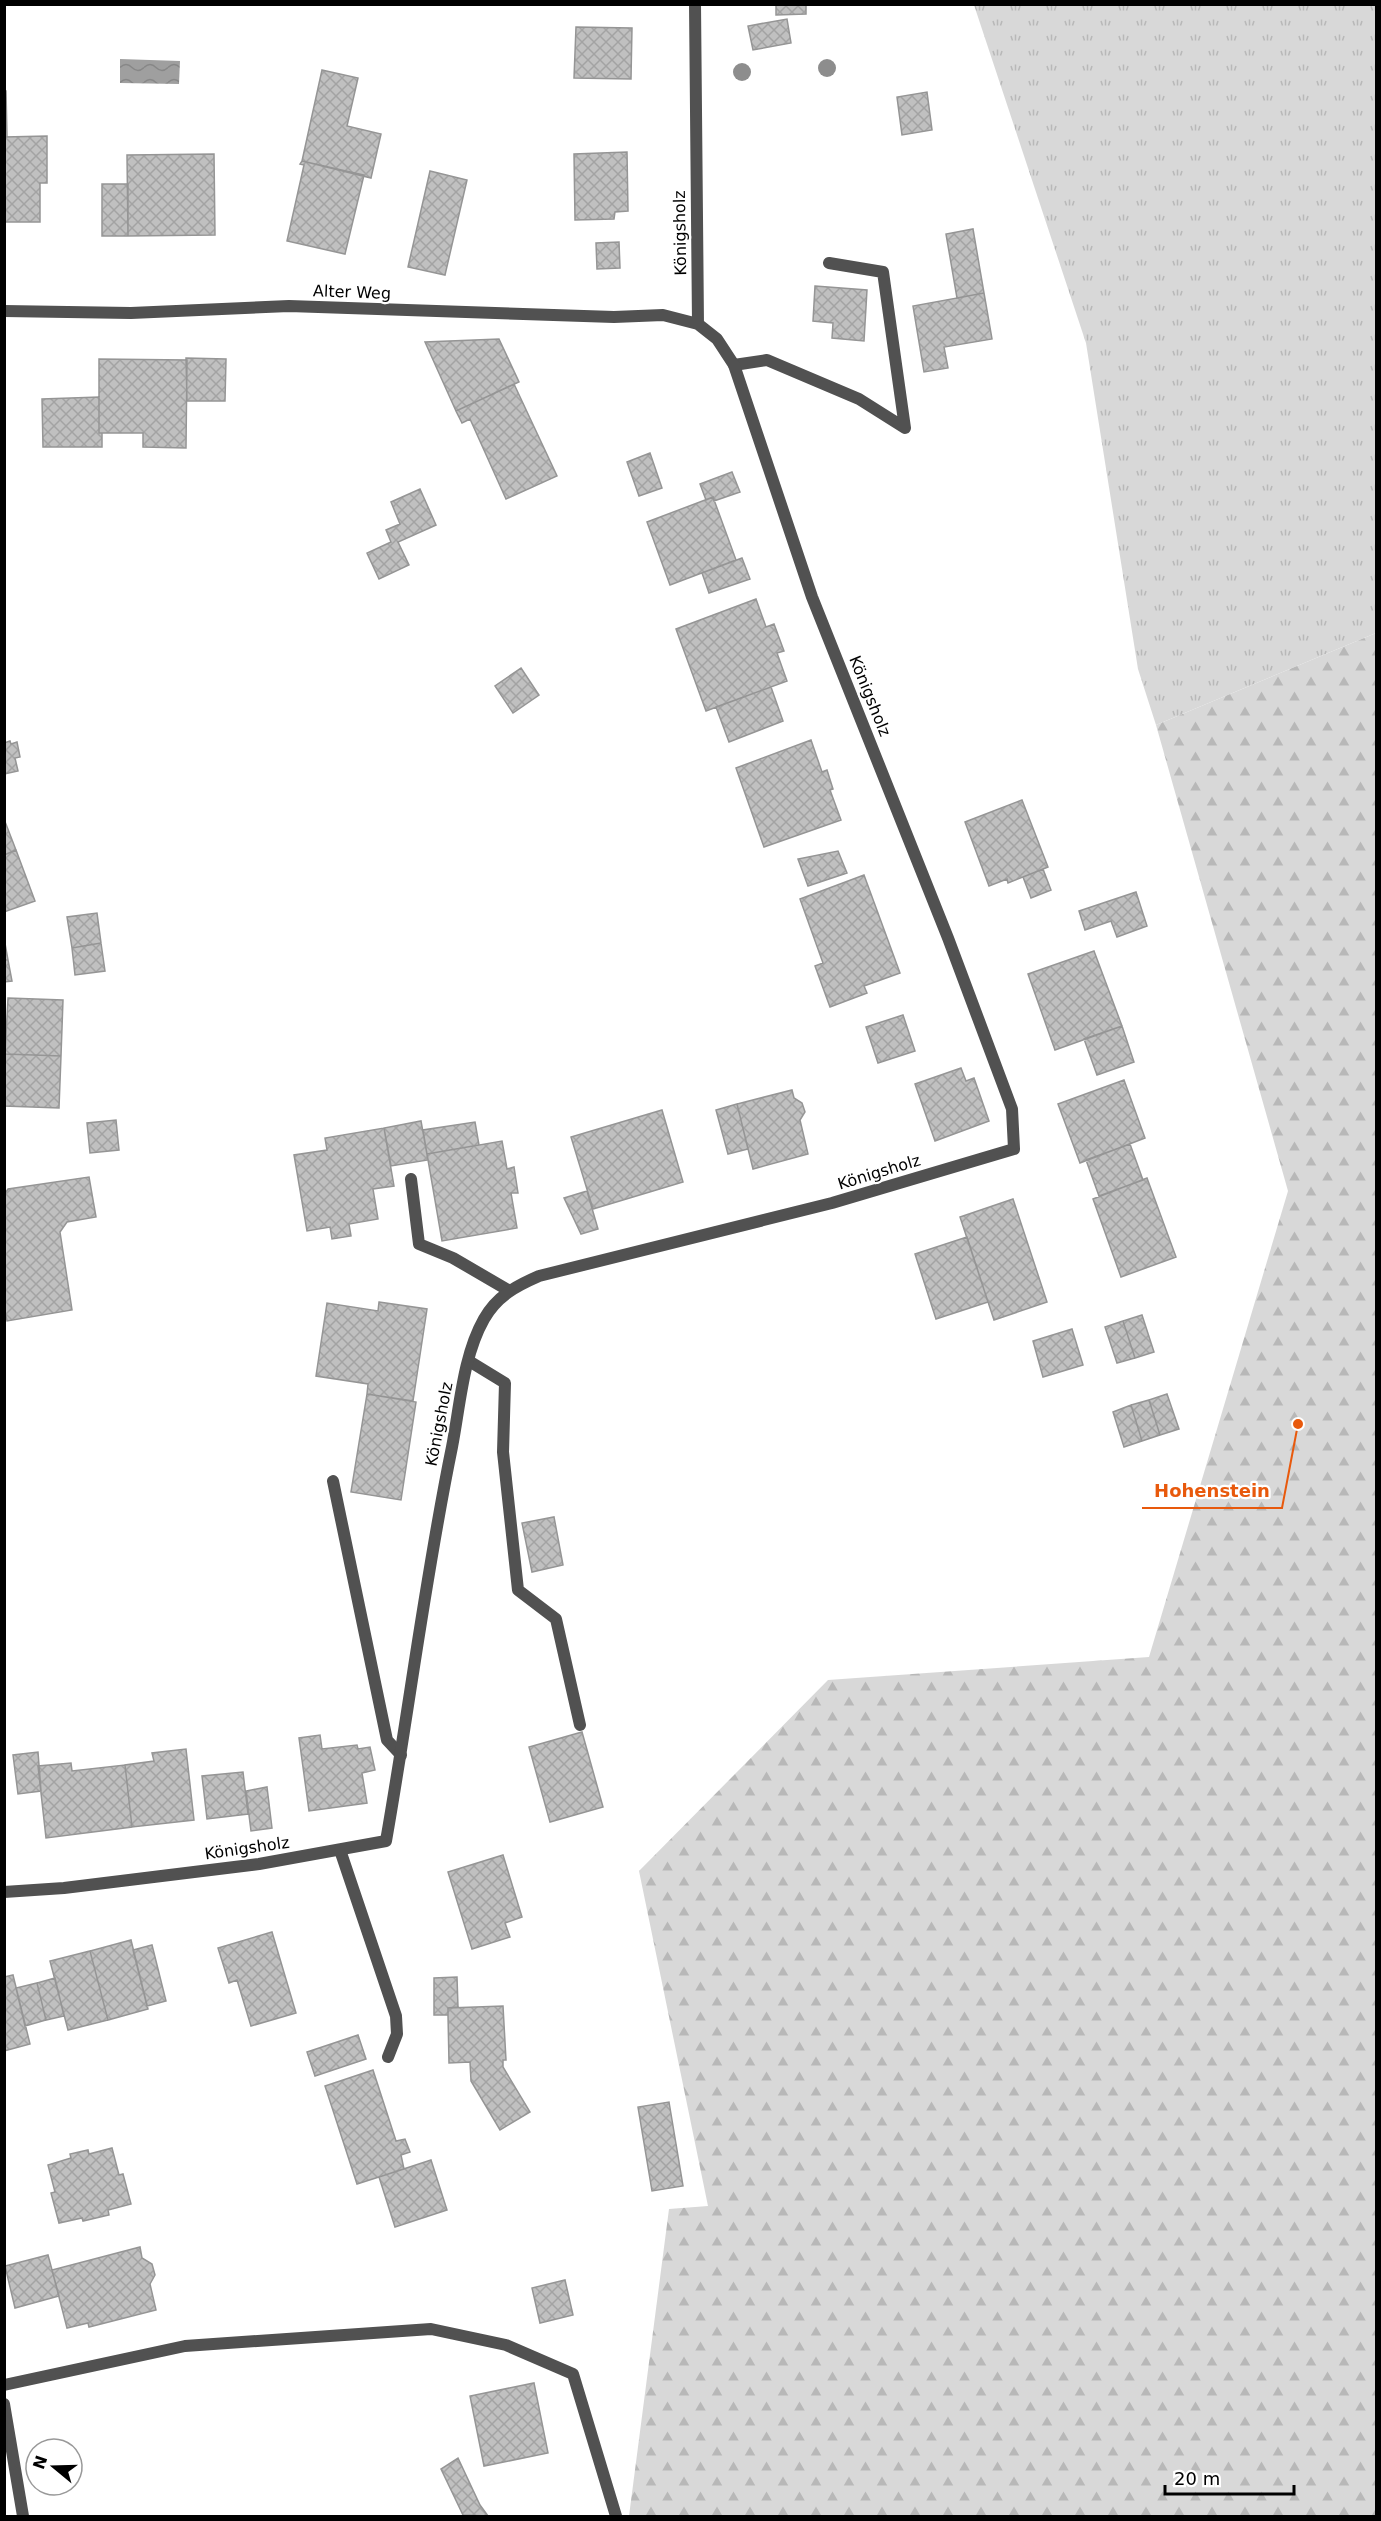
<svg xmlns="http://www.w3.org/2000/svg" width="1381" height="2521" viewBox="0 0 1381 2521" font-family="'DejaVu Sans',sans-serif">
	<defs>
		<pattern id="grass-tufts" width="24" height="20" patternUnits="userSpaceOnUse" patternTransform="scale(1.5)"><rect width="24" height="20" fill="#d8d8d8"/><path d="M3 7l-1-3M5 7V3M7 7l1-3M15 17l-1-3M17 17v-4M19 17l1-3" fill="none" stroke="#b8b8b8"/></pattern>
		<pattern id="forest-firs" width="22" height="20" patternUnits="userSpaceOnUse" patternTransform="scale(1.5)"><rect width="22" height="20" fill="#d8d8d8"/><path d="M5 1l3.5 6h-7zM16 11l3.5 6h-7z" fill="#b8b8b8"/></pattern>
		<pattern id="water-waves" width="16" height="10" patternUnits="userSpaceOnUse" patternTransform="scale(1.5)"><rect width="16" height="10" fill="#9f9f9f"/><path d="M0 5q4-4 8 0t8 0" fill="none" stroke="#878787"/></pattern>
		<pattern id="building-cross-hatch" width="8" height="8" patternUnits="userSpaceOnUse" patternTransform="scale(1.5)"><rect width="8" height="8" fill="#c0c0c0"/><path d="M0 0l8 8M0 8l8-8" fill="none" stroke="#a3a3a3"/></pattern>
	</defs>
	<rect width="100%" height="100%" fill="#fff"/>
	<path fill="url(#grass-tufts)" d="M974 5H1376V633L1156 725 1138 669 1086 343Z"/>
	<path fill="url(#forest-firs)" d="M1376 633V2516H629L669 2209 708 2206 639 1871 828 1680 1149 1657 1288 1191 1156 725Z"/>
	<path fill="url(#water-waves)" d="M120 59 180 61 179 84 120 83Z"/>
	<path fill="url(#building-cross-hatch)" stroke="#959595" stroke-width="1.5" d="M776 4H806V14L776 15Z
		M787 19 791 43 753 50 748 26Z
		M576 27 632 28 631 79 574 78Z
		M322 70 358 78 347 126 381 134 371 178 302 161Z
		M4 91H6L7 137H4Z
		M927 92 932 130 902 135 897 97Z
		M47 136V183H40V222H4V137Z
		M627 152 628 211 615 212 614 219 575 220 574 154Z
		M214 154 215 235 128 236 127 155Z
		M302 161 364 175 345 254 287 241 304 165 300 164Z
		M430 171 467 180 445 275 408 267Z
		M102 184H128V236H102Z
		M973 229 984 293 957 298 946 234Z
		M619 242 620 268 597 269 596 243Z
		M815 286 867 290 864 341 832 338 833 323 813 321Z
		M984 293 992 339 944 347 948 368 924 372 913 306Z
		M499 339 519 382 456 411 425 342Z
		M186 358 226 359 225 401H187Z
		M99 359 187 360 186 448 143 447V433H99Z
		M514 384 557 476 506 499 470 419 462 423 456 411Z
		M99 397V433H102V447H43L42 399Z
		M650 453 662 488 639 496 627 462Z
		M732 472 740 492 714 501 713 497 706 500 700 484Z
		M420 489 436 525 398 542 409 565 379 579 367 553 391 542 386 530 400 524 391 502Z
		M713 497 736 560 670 585 647 522Z
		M742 558 750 579 709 593 702 573Z
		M756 599 766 627 774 624 784 651 777 653 787 681 706 711 676 629Z
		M521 668 539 695 513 713 495 686Z
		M771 687 783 721 729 742 716 707Z
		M811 740 822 772 827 770 833 789 830 790 841 820 764 847 736 768Z
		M10 741 11 744 17 742 20 757 15 758 18 771 4 774V743Z
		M1022 800 1048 867 1008 883 1007 879 989 886 965 822Z
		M4 819 16 850 4 855Z
		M16 850 35 901 4 912V855Z
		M838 851 847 873 808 886 798 859Z
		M1043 869 1051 890 1031 898 1023 877Z
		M864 875 900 973 864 986 867 993 830 1007 815 966 823 963 800 899Z
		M1136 892 1147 926 1117 937 1111 921 1085 930 1079 911Z
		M97 913 101 943 72 948 67 917Z
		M4 938 8 960H4Z
		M101 943 105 971 75 975 72 948Z
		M1094 951 1122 1026 1055 1050 1028 974Z
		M4 960H8L12 981 4 982Z
		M8 998 63 1000 61 1056 5 1054Z
		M903 1015 915 1051 878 1063 866 1027Z
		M1122 1026 1134 1062 1097 1075 1084 1039Z
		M5 1054 61 1056 59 1108 4 1106Z
		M961 1068 966 1081 974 1078 989 1121 935 1141 915 1084Z
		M1124 1080 1145 1138 1080 1163 1058 1104Z
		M792 1090 794 1098 802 1103 805 1112 800 1120 808 1154 753 1169 737 1104Z
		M737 1104 748 1149 728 1154 716 1110Z
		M662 1110 683 1182 593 1209 571 1137Z
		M116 1120 119 1150 90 1153 87 1123Z
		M421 1121 428 1160 391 1166 384 1128Z
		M475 1122 479 1145 427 1154 423 1130Z
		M384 1128 394 1186 373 1189 378 1219 349 1224 351 1236 332 1239 330 1227 307 1231 294 1155 327 1150 325 1138Z
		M502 1141 507 1169 514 1167 518 1193H511L517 1228 442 1241 427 1154Z
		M1130 1144 1143 1180 1099 1196 1086 1160Z
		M89 1177 96 1217 67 1222 60 1232 72 1310 7 1321 4 1306V1195L8 1189Z
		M1147 1178 1176 1257 1121 1277 1093 1199Z
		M587 1191 598 1229 581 1234 564 1198Z
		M1013 1199 1047 1302 994 1320 960 1217Z
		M967 1237 988 1302 936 1319 915 1254Z
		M379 1302 427 1309 413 1401 367 1394 368 1384 316 1376 327 1303 378 1311Z
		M1142 1315 1154 1352 1135 1358 1123 1321Z
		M1123 1321 1135 1358 1117 1363 1105 1327Z
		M1072 1329 1083 1365 1043 1377 1033 1341Z
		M367 1394 416 1402 401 1500 351 1492Z
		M1167 1394 1179 1429 1160 1435 1149 1400Z
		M1149 1400 1160 1435 1142 1441 1131 1405Z
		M1131 1405 1142 1441 1124 1447 1113 1412Z
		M554 1517 563 1565 532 1572 522 1523Z
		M582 1732 603 1807 550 1822 529 1747Z
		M320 1735 322 1749 357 1745 358 1749 370 1747 375 1770 362 1773 367 1803 309 1811 299 1738Z
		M186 1749 194 1820 132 1827 125 1765 154 1761 152 1753Z
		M38 1752 41 1791 18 1794 13 1755Z
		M71 1763 72 1771 125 1765 132 1827 46 1838 38 1766Z
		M243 1772 248 1814 207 1819 202 1776Z
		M267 1787 272 1828 251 1831 246 1791Z
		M503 1855 522 1917 505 1923 510 1937 472 1949 448 1872Z
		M272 1932 296 2013 251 2026 237 1980 229 1983 218 1948Z
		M131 1940 148 2009 108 2020 90 1951Z
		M152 1945 166 2001 147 2006 133 1950Z
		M90 1951 108 2020 68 2030 50 1961Z
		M13 1975 30 2044 4 2051V1977Z
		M457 1977 458 2007 448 2008V2015H434V1978Z
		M55 1978 64 2016 46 2020 37 1983Z
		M37 1983 46 2020 25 2026 16 1988Z
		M503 2006 506 2060H503V2067L530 2112 500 2130 471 2081 470 2062 449 2063 448 2015V2008Z
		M358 2035 366 2059 315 2076 307 2052Z
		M373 2070 396 2141 405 2139 410 2152 401 2155 404 2169 357 2184 325 2086Z
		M669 2102 683 2186 652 2191 638 2107Z
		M112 2148 119 2175 123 2174 131 2204 108 2210 109 2215 83 2221 82 2218 59 2223 51 2193 55 2192 48 2165 71 2158 70 2154 88 2150 89 2154Z
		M431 2160 447 2210 395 2227 379 2177Z
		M140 2247 142 2258 152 2264 155 2275 150 2284 156 2310 89 2327 88 2323 67 2328 52 2270Z
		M48 2255 59 2296 15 2308 5 2266Z
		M565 2280 573 2315 540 2323 532 2288Z
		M534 2383 548 2453 484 2466 470 2396Z
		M458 2458 480 2505 488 2516 463 2515 441 2469Z"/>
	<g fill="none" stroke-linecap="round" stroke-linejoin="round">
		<path stroke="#515151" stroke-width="12" d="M734 365 767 360 859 399 905 428 883 272 829 263
			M411 1179 419 1244 453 1258 508 1290
			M469 1361 505 1383 503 1452 518 1590 556 1619 580 1725
			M333 1481 387 1740 401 1755
			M340 1850 396 2016 397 2034 388 2057
			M4 2385 185 2346 431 2329 506 2345 573 2374 616 2516"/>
		<path stroke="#515151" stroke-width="12" d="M4 311 131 313 289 306 614 317 663 315 698 324
			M4 1892 64 1888 259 1864 386 1841C409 1710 425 1578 452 1447 460 1406 463 1356 484 1319 497 1296 516 1286 539 1276L832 1203 1014 1149 1012 1109 948 938 812 597 734 365 717 339 698 324 695 4
			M4 2404 23 2516"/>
	</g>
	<g fill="#8d8d8d">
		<circle cx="827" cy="68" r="9"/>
		<circle cx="742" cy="72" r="9"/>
	</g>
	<g text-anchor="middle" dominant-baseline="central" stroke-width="4.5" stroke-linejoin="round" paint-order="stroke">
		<g font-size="16" fill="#000" stroke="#fff">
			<text transform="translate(680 233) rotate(-91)">Königsholz</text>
			<text transform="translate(352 292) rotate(2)">Alter Weg</text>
			<text transform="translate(870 696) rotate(68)">Königsholz</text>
			<text transform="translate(879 1172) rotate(-17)">Königsholz</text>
			<text transform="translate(439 1424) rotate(-79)">Königsholz</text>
			<text transform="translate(247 1848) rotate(-8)">Königsholz</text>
		</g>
	</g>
	<path fill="none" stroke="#e8590c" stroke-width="2" d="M1298 1424L1282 1508H1142"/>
	<circle fill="#e8590c" stroke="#fff" stroke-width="2" cx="1298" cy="1424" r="6"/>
	<g font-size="18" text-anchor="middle" font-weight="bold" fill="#e8590c" stroke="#fff" stroke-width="4.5" stroke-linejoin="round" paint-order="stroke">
		<text x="1212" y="1497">Hohenstein</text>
	</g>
	<rect width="1381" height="2521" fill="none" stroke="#000000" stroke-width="12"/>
	<g transform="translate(54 2467) rotate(289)"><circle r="28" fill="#ffffff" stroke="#999999" stroke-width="1.5"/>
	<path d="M0-4.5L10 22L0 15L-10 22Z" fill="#000000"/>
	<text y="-9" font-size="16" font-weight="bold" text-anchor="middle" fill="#000000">N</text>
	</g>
	<path d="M1165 2485v9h129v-9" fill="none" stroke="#000000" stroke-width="3"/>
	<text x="1174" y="2485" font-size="18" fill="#000000" stroke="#ffffff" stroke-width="4.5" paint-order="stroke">20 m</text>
</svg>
